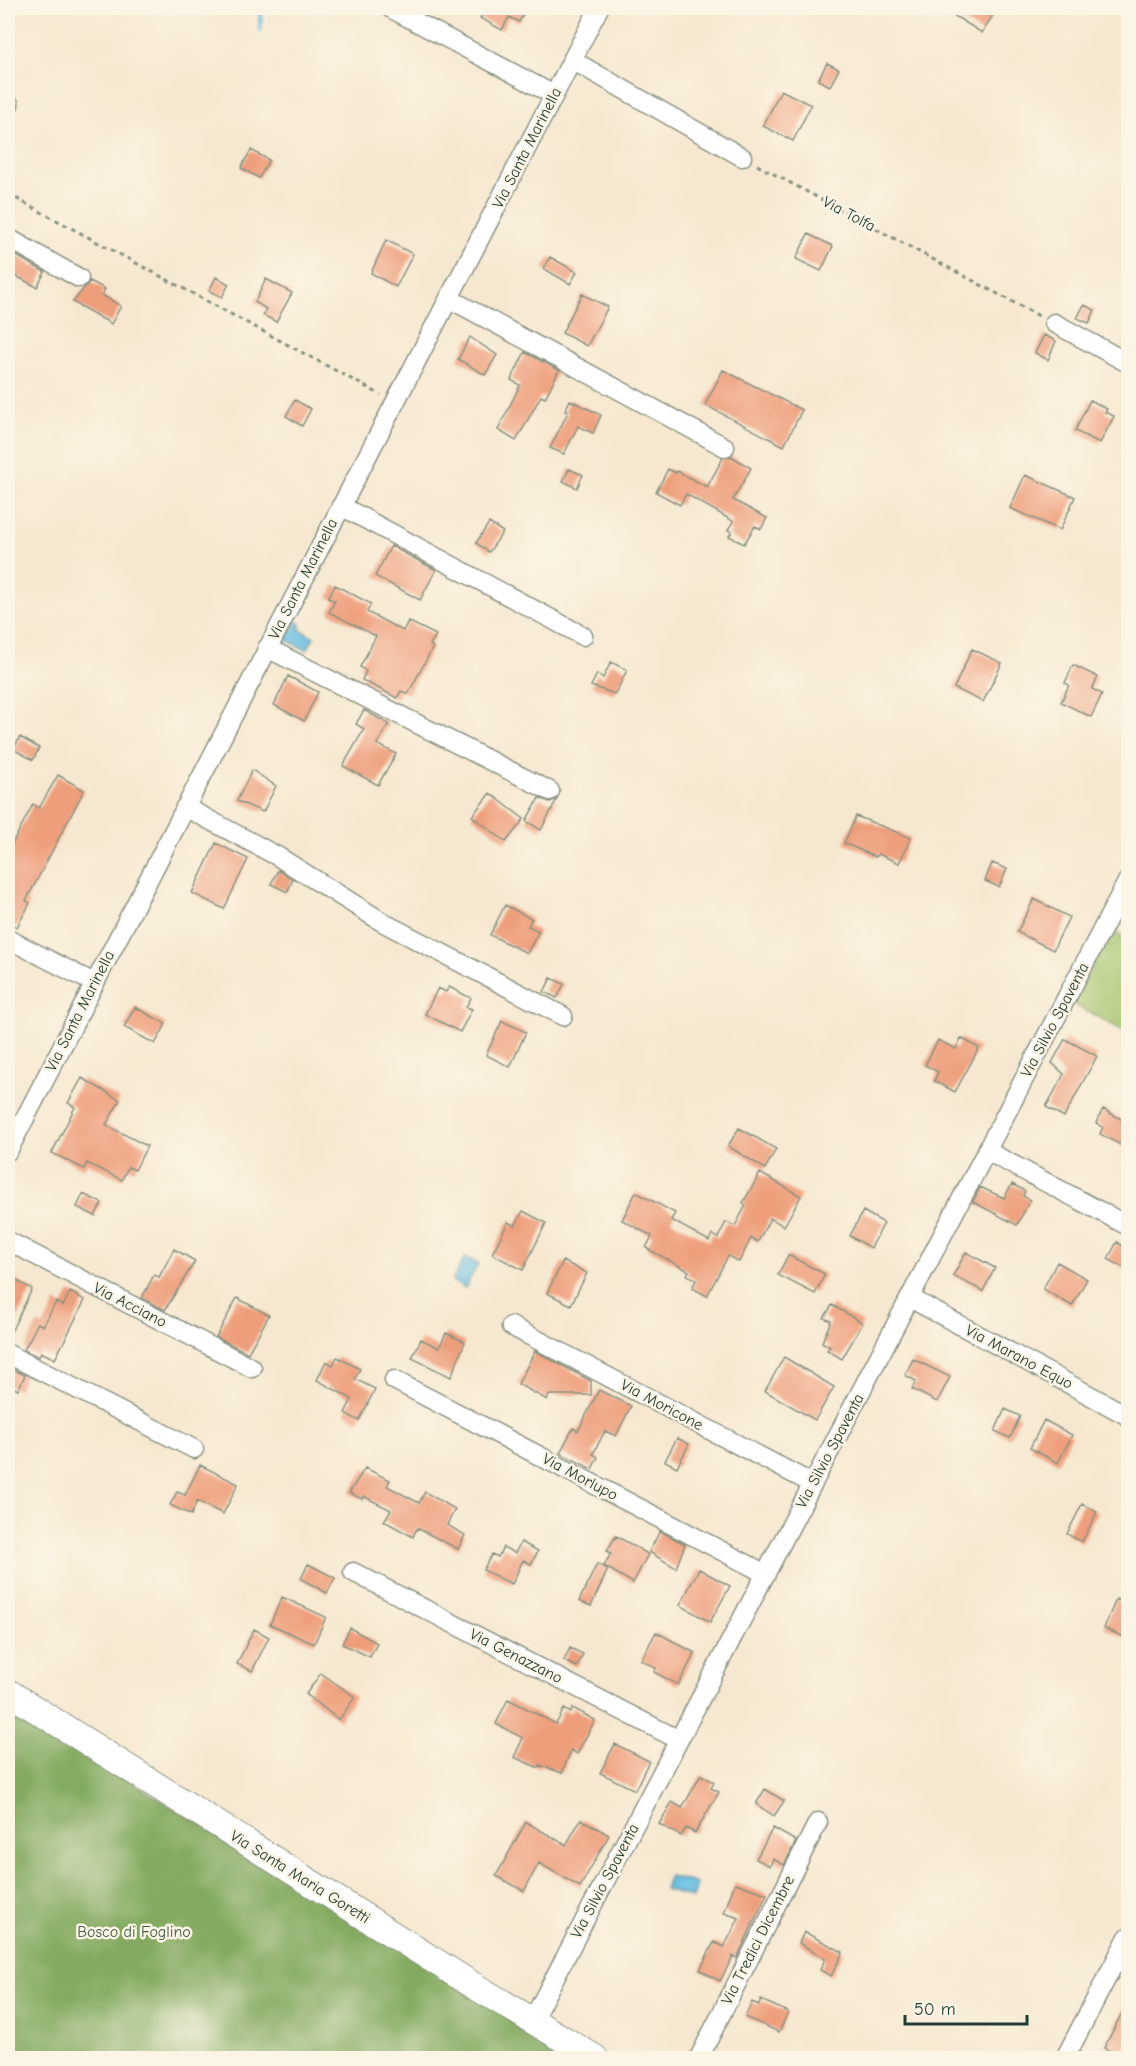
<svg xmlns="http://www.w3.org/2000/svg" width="1136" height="2066" viewBox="0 0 1136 2066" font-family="'Comic Neue',sans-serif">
	<rect width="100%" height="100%" fill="#fcf5e5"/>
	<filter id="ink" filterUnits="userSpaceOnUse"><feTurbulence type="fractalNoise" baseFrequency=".0167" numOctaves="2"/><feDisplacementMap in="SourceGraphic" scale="12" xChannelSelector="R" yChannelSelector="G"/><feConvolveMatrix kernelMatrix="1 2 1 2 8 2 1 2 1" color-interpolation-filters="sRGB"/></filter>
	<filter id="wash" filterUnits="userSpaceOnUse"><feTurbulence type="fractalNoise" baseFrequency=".008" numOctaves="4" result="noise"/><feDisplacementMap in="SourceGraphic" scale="24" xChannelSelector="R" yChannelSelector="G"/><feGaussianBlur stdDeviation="1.35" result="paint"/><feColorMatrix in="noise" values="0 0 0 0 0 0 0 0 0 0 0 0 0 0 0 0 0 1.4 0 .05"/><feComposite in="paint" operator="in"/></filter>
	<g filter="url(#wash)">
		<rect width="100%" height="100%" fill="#f6e8d0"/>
		<path fill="#a4c46d" stroke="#628050" stroke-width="1.5" d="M1111 930 1128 940V1033L1073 1004Z"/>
		<path fill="#83aa60" stroke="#51744a" stroke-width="1.5" d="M8 1707 585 2058H8Z"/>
		<path fill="#65bee2" stroke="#427e8b" stroke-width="1.5" d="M296 621 301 624 299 629 314 637 307 650 286 640Z
			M465 1257 478 1264 465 1288 452 1281Z
			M669 1876 697 1884 693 1898 665 1890Z"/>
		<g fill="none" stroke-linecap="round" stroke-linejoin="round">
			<path stroke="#65bee2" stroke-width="4.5" d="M260 30 261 8"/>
		</g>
		<g id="blocks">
			<path fill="#ee9e7a" d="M486 8H527L519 22 509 17 502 30 480 18Z
				M942 8H997L982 33Z
				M827 63 839 69 830 86 818 80Z
				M781 90 811 105 793 141 763 126Z
				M251 150 269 160 259 178 241 168Z
				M808 234 833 246 821 271 796 259Z
				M386 240 413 254 396 287 371 273Z
				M8 251 45 272 37 287 8 272Z
				M550 257 577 272 570 284 543 268Z
				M216 277 229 284 222 297 209 291Z
				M266 279 292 293 276 322 263 315 266 309 255 302Z
				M90 281 105 289 102 295 121 306 111 324 73 302Z
				M582 294 608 307 587 346 562 333Z
				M1084 305 1095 310 1089 323 1077 318Z
				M1044 335 1056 341 1048 360 1035 353Z
				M470 337 497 355 485 375 458 359Z
				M525 352 559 370 545 398 541 396 516 441 498 430 520 385 511 380Z
				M723 370 802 410 784 446 705 405Z
				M295 400 311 409 302 426 286 416Z
				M570 400 601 415 593 433 578 426 564 454 550 448 568 412 565 411Z
				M1090 400 1107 409 1105 412 1114 416 1100 443 1075 431Z
				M731 456 751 468 733 500 767 518 761 529 755 526 744 544 729 536 732 532 728 530 733 521 686 494 680 505 656 492 668 469 676 473 677 471 707 487 723 458Z
				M569 469 583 475 577 488 563 481Z
				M1025 475 1075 497 1060 530 1010 508Z
				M489 523 503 532 489 552 476 543Z
				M391 546 436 570 420 600 375 576Z
				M335 585 371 604 367 612 403 631 408 621 436 635 430 645 433 647 408 694 401 691 397 698 362 680 366 671 360 667 376 636 329 612 335 601 328 598Z
				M972 649 1002 663 983 702 954 688Z
				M611 662 627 670 615 694 591 686 597 674 603 678Z
				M1073 665 1098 677 1092 689 1102 694 1091 717 1061 702 1069 685 1065 683Z
				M288 676 318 692 304 721 274 705Z
				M364 710 389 724 377 744 396 754 378 785 343 766 364 729 356 724Z
				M20 737 39 748 33 760 13 749Z
				M252 770 276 786 263 812 237 801Z
				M58 775 84 790 26 901 30 903 17 927 8 922V852L33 804 39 808Z
				M490 793 524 819 506 842 472 816Z
				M539 798 550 802 557 799 541 830 526 821Z
				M856 816 911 838 899 863 878 854 876 857 844 843Z
				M216 843 248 859 224 909 192 893Z
				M992 863 1007 869 999 887 985 881Z
				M278 870 293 879 287 892 271 884Z
				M1034 899 1069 917 1053 950 1017 932Z
				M505 905 532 919 528 926 539 931 527 953 490 935Z
				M551 978 564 984 557 998 544 992Z
				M449 987 471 998 466 1007 472 1009 460 1032 425 1014 438 988 446 992Z
				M135 1007 166 1024 155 1044 124 1027Z
				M502 1021 526 1032 510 1067 486 1055Z
				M961 1038 979 1048 955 1092 934 1081 938 1072 925 1065 938 1040 956 1049Z
				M1065 1039 1097 1056 1064 1117 1046 1107 1064 1074 1052 1063Z
				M82 1078 120 1100 106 1125 147 1146 135 1170 128 1167 122 1180 87 1163 84 1169 52 1153 75 1107 68 1103Z
				M1103 1109 1128 1123V1149L1100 1134 1103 1127 1096 1123Z
				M739 1128 776 1149 765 1169 728 1146Z
				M760 1173 801 1196 784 1226 770 1218 758 1242 751 1238 739 1262 728 1256 707 1296 692 1288 696 1280 687 1275 689 1271 646 1248 652 1236 622 1220 636 1192 675 1213 671 1220 709 1241 712 1234 718 1238 726 1222 735 1226 746 1205 743 1203Z
				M1012 1184 1025 1191 1023 1196 1030 1200 1017 1225 973 1202 980 1187 1004 1198Z
				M83 1194 102 1203 95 1216 77 1207Z
				M523 1211 546 1223 523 1270 492 1254 508 1222 515 1226Z
				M863 1211 884 1223 871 1248 850 1236Z
				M1117 1242 1128 1249V1270L1108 1259Z
				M174 1249 195 1261 165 1310 142 1298 154 1275 159 1277Z
				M966 1252 995 1268 983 1291 953 1276Z
				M788 1255 825 1274 815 1294 778 1275Z
				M563 1261 587 1273 571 1305 547 1293Z
				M1057 1262 1087 1279 1072 1306 1043 1289Z
				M8 1276 32 1289 8 1338Z
				M70 1292 85 1300 55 1359 41 1352 39 1357 24 1350 38 1323 43 1326 56 1302 63 1306Z
				M237 1298 269 1315 248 1353 216 1337Z
				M832 1305 863 1323 842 1359 827 1350 830 1347 822 1342 831 1321 824 1318Z
				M446 1333 465 1342 451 1377 412 1358 421 1339 439 1348Z
				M535 1351 591 1381V1395H549L547 1400 518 1384Z
				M337 1357 360 1369 355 1379 375 1389 359 1421 345 1413 352 1399 317 1380 326 1361 333 1365Z
				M784 1357 834 1387 815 1420 765 1391Z
				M913 1359 950 1377 937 1402 912 1389 916 1381 905 1375Z
				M8 1367 25 1375 18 1390 8 1385Z
				M599 1390 631 1406 616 1436 605 1431 593 1454 598 1457 592 1469 560 1453 573 1428 578 1431Z
				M1005 1409 1020 1416 1010 1438 995 1431Z
				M1044 1420 1072 1435 1058 1463 1030 1448Z
				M677 1438 689 1444 677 1467 665 1461Z
				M200 1465 238 1484 223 1514 197 1501 191 1515 170 1505 177 1492 185 1495Z
				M365 1468 390 1480 387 1486 419 1503 425 1492 455 1509 447 1525 465 1535 458 1549 417 1528 413 1537 384 1521 391 1510 363 1496 362 1499 349 1493Z
				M1082 1504 1097 1512 1082 1542 1067 1534Z
				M660 1531 685 1544 676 1568 649 1552Z
				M616 1536 648 1554 633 1583 604 1566 611 1553 607 1551Z
				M521 1542 538 1551 531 1564 523 1560 512 1584 483 1570 492 1554 498 1557 503 1547 515 1553Z
				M308 1564 335 1578 327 1593 301 1579Z
				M597 1564 608 1569 591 1606 579 1601Z
				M699 1569 730 1586 710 1622 680 1605Z
				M282 1597 326 1617 314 1644 270 1624Z
				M1116 1599 1128 1605V1639L1104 1628Z
				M350 1628 377 1643 370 1657 342 1644Z
				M254 1629 269 1637 252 1671 237 1664Z
				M656 1632 695 1653 678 1685 654 1672 656 1668 641 1660Z
				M570 1648 583 1654 577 1667 564 1661Z
				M321 1673 355 1697 339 1720 306 1694Z
				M508 1699 556 1724 564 1709 571 1713 573 1708 595 1720 577 1754 571 1750 562 1773 540 1765 539 1768 514 1757 523 1738 496 1724Z
				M615 1744 649 1761 635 1790 600 1773Z
				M701 1775 714 1782 711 1788 719 1792 695 1833 686 1828 681 1836 659 1824 672 1802 682 1808Z
				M765 1789 784 1801 774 1816 756 1804Z
				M581 1819 609 1835 580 1887 539 1863 524 1891 496 1876 526 1822 566 1845Z
				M773 1828 796 1841 784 1865 773 1859 770 1866 756 1859Z
				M735 1883 767 1894 737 1958 733 1956 720 1981 700 1970 714 1942 724 1947 739 1918 724 1913Z
				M804 1932 843 1952 831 1976 820 1970 825 1959 799 1943Z
				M761 2000 788 2012 779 2032 745 2017 752 2002 759 2005Z
				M1128 2001V2058H1124L1104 2048Z"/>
		</g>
	</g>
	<g filter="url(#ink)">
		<use href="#blocks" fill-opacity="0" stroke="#8a9282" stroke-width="1.5"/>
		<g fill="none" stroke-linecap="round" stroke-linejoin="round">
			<defs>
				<path id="minor" d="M390 8 554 95
					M572 60 742 157
					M8 107 9 104
					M8 238 79 278
					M450 299 725 447
					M1054 323 1128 363
					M341 506 583 636
					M267 648 550 791
					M185 807 277 856 384 923 563 1016
					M8 939 94 983
					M8 1151 599 8
					M987 1151 1128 1226
					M8 1241 252 1368
					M910 1298 1128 1416
					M511 1326 813 1484
					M8 1354 194 1449
					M394 1380 766 1574
					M353 1572 679 1740
					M532 2021 1128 880
					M699 2058 818 1822
					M1065 2058 1128 1937"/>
				<path id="secondary" d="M8 1692 476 1987 595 2058"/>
			</defs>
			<use href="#minor" stroke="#8a9282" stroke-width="21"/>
			<use href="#secondary" stroke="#8a9282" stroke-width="28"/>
			<path stroke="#8a9282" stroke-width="3" stroke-dasharray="4.5 4.5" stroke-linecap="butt" d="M757 165 1039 316
				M8 194 381 395"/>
			<use href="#minor" stroke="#fff" stroke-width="18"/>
			<use href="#secondary" stroke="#fff" stroke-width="26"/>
		</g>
	</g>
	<g text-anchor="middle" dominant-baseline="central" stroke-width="5" stroke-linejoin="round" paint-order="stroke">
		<g font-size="16" fill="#1f3d34" stroke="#fcf5e5">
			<text transform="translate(527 148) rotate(-63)">Via Santa Marinella</text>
			<text transform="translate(849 214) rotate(28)">Via Tolfa</text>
			<text transform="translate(303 579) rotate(-63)">Via Santa Marinella</text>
			<text transform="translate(80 1011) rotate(-63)">Via Santa Marinella</text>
			<text transform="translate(1055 1020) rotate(-62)">Via Silvio Spaventa</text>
			<text transform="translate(130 1305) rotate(27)">Via Acciano</text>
			<text transform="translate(1019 1357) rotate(28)">Via Marano Equo</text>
			<text transform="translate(662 1405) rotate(28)">Via Moricone</text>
			<text transform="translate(830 1451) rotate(-62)">Via Silvio Spaventa</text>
			<text transform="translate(580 1477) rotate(28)">Via Morlupo</text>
			<text transform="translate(516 1656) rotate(27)">Via Genazzano</text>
			<text transform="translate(300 1877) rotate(32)">Via Santa Maria Goretti</text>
			<text transform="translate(605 1881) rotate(-62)">Via Silvio Spaventa</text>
			<text transform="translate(758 1940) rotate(-63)">Via Tredici Dicembre</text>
		</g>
		<g font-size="16" fill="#405f42" stroke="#fcf5e5">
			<text x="134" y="1932">Bosco di Foglino</text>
		</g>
	</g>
	<rect width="1136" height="2066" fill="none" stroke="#fcf5e5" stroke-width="30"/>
	<path d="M905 2015v9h122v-9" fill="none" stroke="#1f3d34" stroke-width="3"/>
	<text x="914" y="2015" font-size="18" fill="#1f3d34" stroke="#fcf5e5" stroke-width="4.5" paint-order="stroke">50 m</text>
</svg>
